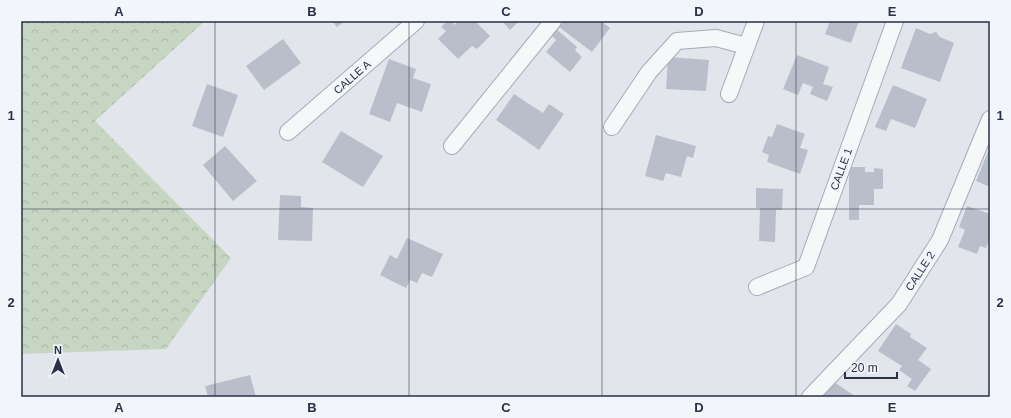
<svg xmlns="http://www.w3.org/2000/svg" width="1011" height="418" viewBox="0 0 1011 418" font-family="Arial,sans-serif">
	<defs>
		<pattern id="forest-crowns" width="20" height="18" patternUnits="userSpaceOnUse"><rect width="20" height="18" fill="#c7d6c2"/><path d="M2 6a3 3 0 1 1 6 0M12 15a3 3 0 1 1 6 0" fill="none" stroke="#abb8a8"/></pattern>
	</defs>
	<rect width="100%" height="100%" fill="#e2e5ec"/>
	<path fill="url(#forest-crowns)" d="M21 21H205L95 121 231 258 166 349 21 354Z"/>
	<path fill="#b9beca" d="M332 21H345L337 27Z
		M447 21H451L455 25 458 21H475L490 36 477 49 472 46 458 59 438 39 446 31 441 27Z
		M502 21H519L510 30Z
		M564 21H601L610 28 592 52 559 27Z
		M830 21H859L851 43 825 34Z
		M555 28 577 47 575 50 582 57 570 72 546 52 556 40 550 34Z
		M916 28 930 34 936 32 940 37 954 43 940 82 901 68Z
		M283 39 301 63 264 90 246 66Z
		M797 55 829 67 823 84 833 87 827 101 810 94 813 87 803 83 798 95 783 89Z
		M668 57 709 60 706 91 666 89Z
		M389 59 416 69 413 78 431 84 422 112 397 103 390 122 369 114Z
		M207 84 238 95 223 137 192 126Z
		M893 85 927 99 915 128 891 119 886 131 875 127Z
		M514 94 543 113 549 104 564 114 539 150 496 120Z
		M777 124 805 134 800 148 808 150 800 174 767 162 769 155 762 152 768 136 772 137Z
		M341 131 383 156 363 187 322 162Z
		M656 135 696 146 693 158 687 156 681 177 666 173 663 181 645 176Z
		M225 146 257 181 233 201 203 165Z
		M990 147V187L976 181Z
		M849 167H865V172H874V168L883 169V189H874V205H859V220H849Z
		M756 188 783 189 782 210H776L775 242 759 241 760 208H756Z
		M280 195 301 196V207L313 208 312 241 278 240Z
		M967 206 990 214V238L986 248 980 246 977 254 958 247 965 230 959 227Z
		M407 238 443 254 432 277 422 273 417 283 410 280 406 288 380 275 390 255 397 259Z
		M896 324 911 334 910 337 927 348 918 360 931 369 915 391 907 386 912 379 899 370 902 366 878 351Z
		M250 375 256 397H208L205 386Z
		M834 382 856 397H823Z"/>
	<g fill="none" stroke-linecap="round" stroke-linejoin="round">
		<defs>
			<path id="street" d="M729 94 756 21
				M612 127 649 72 677 41 716 38 746 46
				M288 132 416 21
				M452 146 553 21
				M757 287 806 267 895 21
				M810 397 899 304 940 240 990 119"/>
		</defs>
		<use href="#street" stroke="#a6abb7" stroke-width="18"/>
		<use href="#street" stroke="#f5f7f9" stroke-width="16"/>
	</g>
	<path fill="none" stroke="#283146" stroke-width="1" stroke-opacity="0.55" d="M215 21V397M409 21V397M602 21V397M796 21V397M21 209H990"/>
	<g text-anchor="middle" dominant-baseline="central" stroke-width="3.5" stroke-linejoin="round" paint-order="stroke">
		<g font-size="11" fill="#283146" stroke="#f2f5f9">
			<text transform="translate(352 77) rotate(-41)">CALLE A</text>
			<text transform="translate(841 169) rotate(-70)">CALLE 1</text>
			<text transform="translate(920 271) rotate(-57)">CALLE 2</text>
		</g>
	</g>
	<rect width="1011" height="418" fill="none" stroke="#f2f5f9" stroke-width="44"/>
	<g transform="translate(58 360)" stroke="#f2f5f9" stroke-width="3" paint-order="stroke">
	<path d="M0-3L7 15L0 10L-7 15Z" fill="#283146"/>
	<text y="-6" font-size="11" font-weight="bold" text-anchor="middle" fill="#283146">N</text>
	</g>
	<path d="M845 372v6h52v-6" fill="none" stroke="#283146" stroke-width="2"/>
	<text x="851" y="372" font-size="12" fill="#283146" stroke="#f2f5f9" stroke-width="3" paint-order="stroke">20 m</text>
	<rect x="22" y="22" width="967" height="374" fill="none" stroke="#283146" stroke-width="1.5"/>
	<g font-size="13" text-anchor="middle" font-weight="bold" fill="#283146">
		<text x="119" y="16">A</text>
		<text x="312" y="16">B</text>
		<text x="506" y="16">C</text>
		<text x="699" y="16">D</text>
		<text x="892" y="16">E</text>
		<text x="11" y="120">1</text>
		<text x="1000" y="120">1</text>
		<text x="11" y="307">2</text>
		<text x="1000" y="307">2</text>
		<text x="119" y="412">A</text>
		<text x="312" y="412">B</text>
		<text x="506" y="412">C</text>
		<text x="699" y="412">D</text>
		<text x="892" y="412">E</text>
	</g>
</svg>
